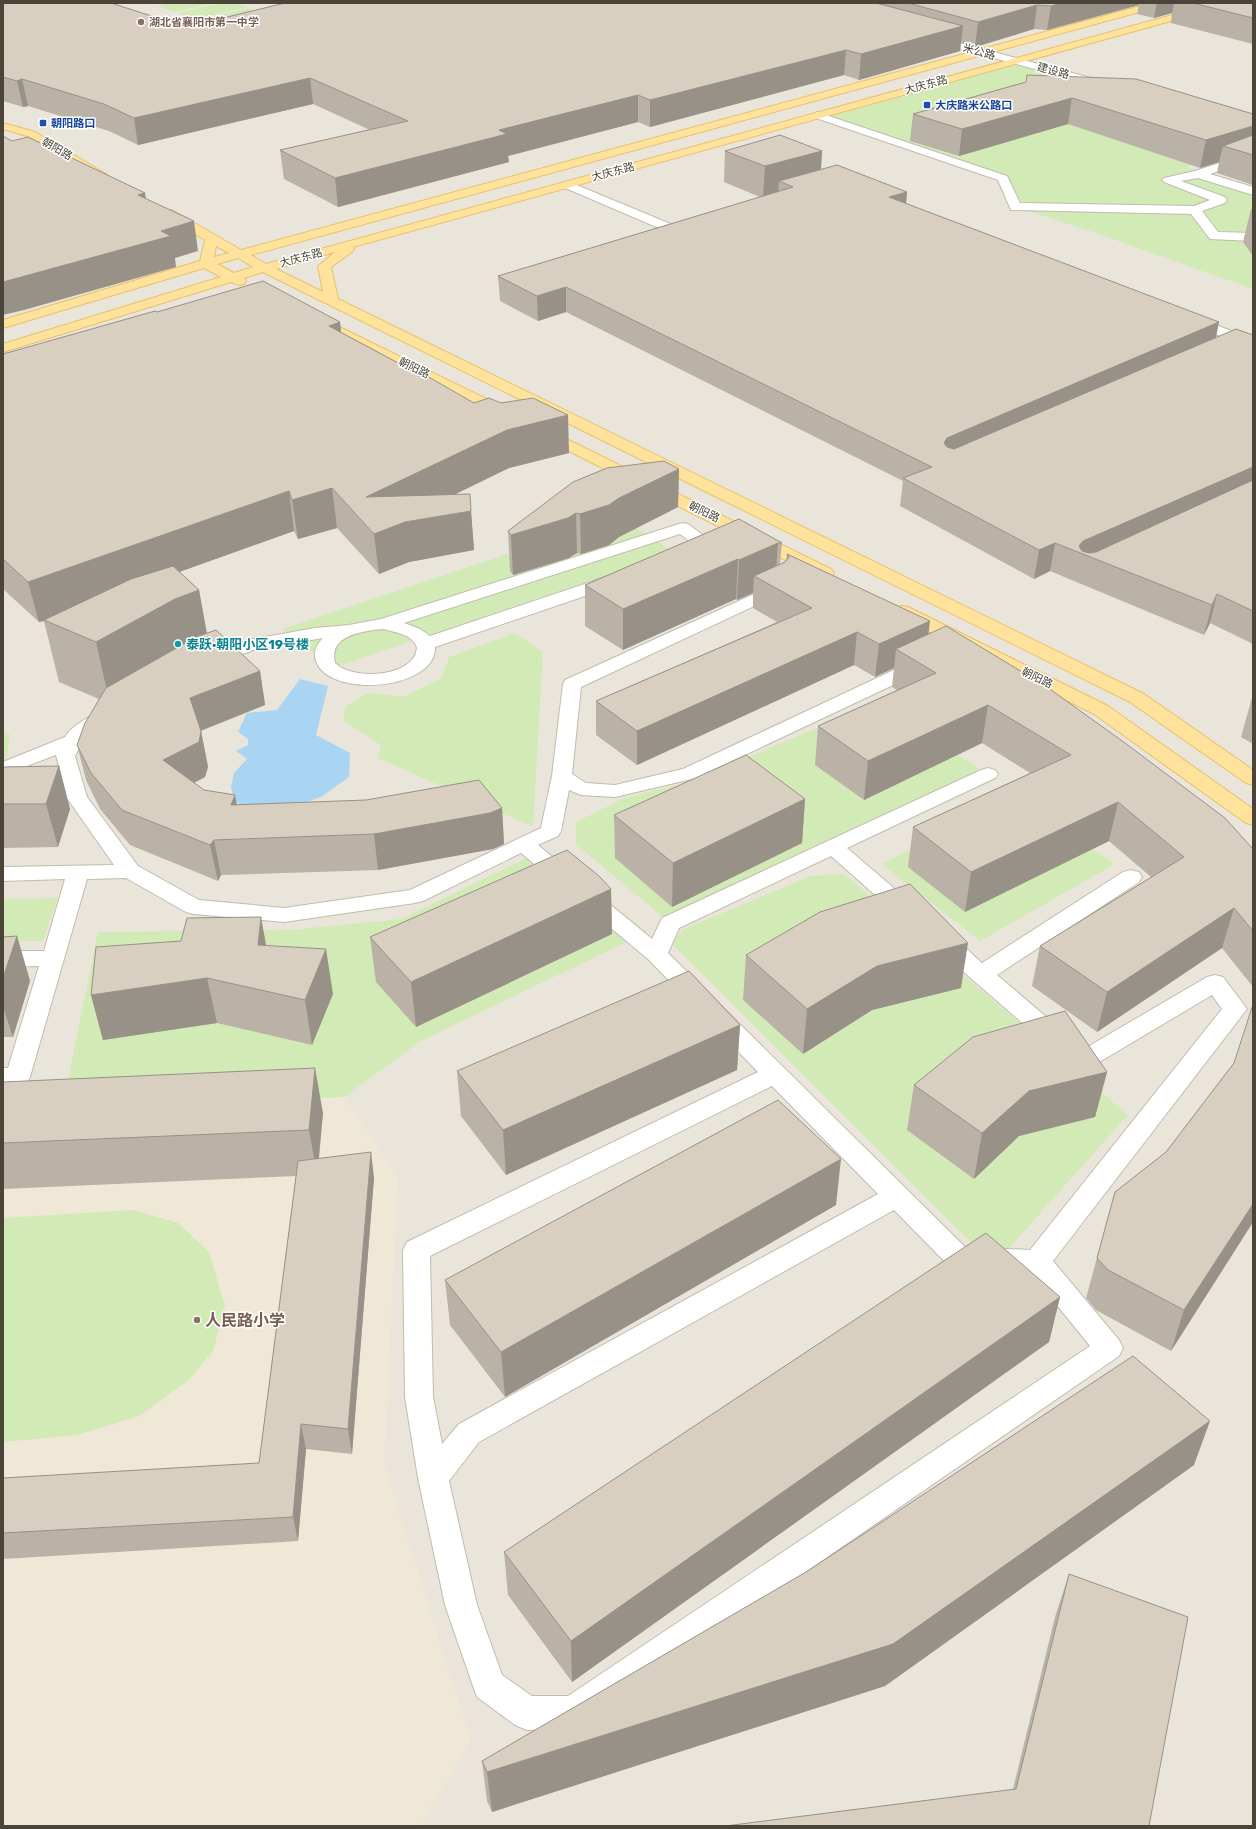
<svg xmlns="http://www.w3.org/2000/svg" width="1256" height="1829" viewBox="0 0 1256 1829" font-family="Rubik,'Noto Sans SC',sans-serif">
	<rect width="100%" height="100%" fill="#f6f3ec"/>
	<path fill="#eae5da" d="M3 3H1253V1826H3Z"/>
	<path fill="#efe8d6" d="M344 1097 398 1177 384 1464 471 1741 420 1826H3V1112Z"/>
	<path fill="#d2eab5" d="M171 3H214L175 12 157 6Z
		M221 3H234L247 7 197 19 178 13Z
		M249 8 268 14 218 27 199 20Z
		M1015 61 1239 120 1253 144 1186 167 1253 187V289L1090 231 1015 207 1003 178 817 115Z
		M619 517 674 552 333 668 282 629Z
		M515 633 543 652 533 827 378 758 381 745 343 720 346 706 368 693 402 697 441 679 449 657Z
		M875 703 988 774 670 923 576 844V822L624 798 690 782Z
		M3 731 10 735 5 769H3Z
		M1015 796 1115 864 980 941 882 864Z
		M543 850 647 932 421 1041 344 1097 62 1110 98 932 290 930 401 919Z
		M844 874 1128 1115 994 1265 672 944 682 930 810 876Z
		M58 898 43 941H3V899Z
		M133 1210 178 1223 209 1252 225 1306 213 1351 189 1380 139 1416 77 1435 3 1442V1218Z"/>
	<path fill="#a9d4f2" d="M300 679 328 686 316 735 350 753 349 777 321 797 287 809 249 810 234 800 231 787 234 773 247 759 236 751 248 745V739L238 732 247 713 277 710Z"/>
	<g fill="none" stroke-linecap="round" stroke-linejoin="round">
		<defs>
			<path id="minor" d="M933 36 1110 83 1111 85 1106 88 930 41 928 39Z
				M817 112 1007 176 1020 203 1194 206 1210 200 1164 182 1162 180 1164 178 1195 171 1253 152V159L1210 174 1253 187V195L1198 178 1181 181 1225 197 1227 200 1225 203 1202 211 1218 232 1253 233V241L1210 239 1191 214 1011 210 998 180 813 117 812 115Z
				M567 181 673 225 694 219 698 220 700 223 698 226 672 233 668 232 563 187 561 185Z
				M1190 315 1250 338 1252 341C1248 347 1240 349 1233 347L1231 344 1233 341 1185 322 1183 319 1185 316Z
				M682 523 688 524 715 544 717 548C712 555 700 558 692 556L690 552 692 548 697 547 680 534 404 623 420 629 430 636 608 576 614 575 620 576 623 580 620 584 435 647C437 691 322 700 315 657 314 649 318 643 323 638L253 650 209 667 202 665 200 661 202 657 248 640 315 628 349 625 381 619ZM383 629C395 632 414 635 417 648 416 651 416 655 414 657 401 678 351 679 335 663 328 635 363 631 383 629Z
				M776 584 782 585 785 589 782 593 581 687 572 774 586 783 615 785 683 769 913 661 920 659 927 661 929 665 927 669 696 778 615 797 581 795 569 790 561 831 558 836 538 845 652 939 662 918 981 770 988 768 995 770 998 774 995 778 847 848 916 907 919 912 916 917 908 919 900 917 831 856 679 928 668 953 965 1247 1030 1250 1222 1009 1212 995 1091 1067 1082 1070 1073 1067 935 947 932 942 935 937C954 932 969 952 982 963L1123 872 1131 870 1139 872 1142 877 1139 882 997 975 1084 1049 1207 977 1215 975 1223 977 1247 1009 1053 1261 1119 1340 1123 1348 1119 1356 585 1724 573 1729 527 1730 515 1725 477 1697 473 1686 445 1605 418 1478 405 1397 403 1250 407 1242 758 1072 648 959 521 853 423 901 415 903 284 922 194 914 186 912 126 878 87 879 30 1077 27 1083 18 1086H3V1068H8L39 966 3 967V951H44L65 879 3 881V867L114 865 67 798 56 755 3 775V762L65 737C72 725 101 707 115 711L118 715 115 719 85 737 75 756 87 797 138 866 199 900 284 908 410 890 541 828 552 776 563 684 565 680ZM772 1086 878 1194 459 1424 442 1444 433 1397 430 1256ZM894 1210 949 1266 958 1269 1030 1272 1090 1346 568 1696H532L502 1675 477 1605 449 1481 479 1442Z"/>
			<path id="major" d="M1152 3H1167L1165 5 251 255 266 264 1216 3H1231L1229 5 353 247 354 249 352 252 331 267 338 299 1144 694 1253 770V785L1246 783 1130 702 263 272 244 278 246 281 244 284 239 285 231 282 3 352V344L221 277 204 268 3 328V320L200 261 205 240 164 216 162 213 164 210H172L241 250ZM216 246 229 253 214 257ZM335 252 318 266 323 292 276 269ZM238 258 253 267 234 273 217 264Z
				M3 123 35 132 106 174 100 177 96 176 27 136 3 129Z
				M315 315 511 411 513 414 511 417 506 418 501 417 310 322 308 319 310 316Z
				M542 427 831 569 834 573 831 577 825 578 819 577 537 435 534 432 537 429Z
				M902 606 908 607 1108 706 1253 809V825L1246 823 1094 714 896 615 893 611 896 607Z"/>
		</defs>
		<use href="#minor" stroke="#c2bbae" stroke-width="2"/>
		<use href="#major" stroke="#e6c16a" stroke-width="2"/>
		<use href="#minor" fill="#fff" fill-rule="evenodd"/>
		<use href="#major" fill="#ffe39c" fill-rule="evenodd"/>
	</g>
	<path fill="#bab2a6" d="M3 3 186 27 285 3H1253V44L1171 23 1172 13 1154 18 1137 14 1139 5 1047 30 1034 29 975 47 961 43 960 51 859 80 844 75 650 127 638 122 508 156 509 162 338 207 284 179 280 150 370 130 313 104 138 145 109 131 28 106 23 107 3 101Z
		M1026 82 1253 114V185L1217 173 1219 162 1200 168 1068 124 959 156 910 141 913 114Z
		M725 151H822L821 170 907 192 906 204 1216 337 1253 335V644L1210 623 1204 635 1050 571 1034 579 900 506 903 481 566 312 538 321 500 301 498 276 760 197 724 182Z
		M1251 209H1253V256L1243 242Z
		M157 312 340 322 341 332 402 365 474 403H501L569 453 509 468 454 494 471 511 474 550 409 562 379 574 337 528 298 539 294 531 179 572 199 590 207 633 260 671 265 705 201 731 208 767 205 777 194 783 204 790 235 795 237 804 502 808 504 844 493 849 378 870 221 875 218 881 130 845 100 809 86 780 77 745 99 699 59 682 44 621 39 622 3 589V354Z
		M679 469 678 507 619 537 609 545 581 554 577 553 569 558 513 575 510 571 508 531Z
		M739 519 782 543 780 564 785 562 786 560 787 554 928 634 1253 849V987L1222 948 1097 1032 1032 986 1040 946 1151 877 1109 841 965 912 908 867 913 827 1030 773 982 743 864 800 815 765 818 726 897 690 892 687 894 668 875 677 854 665 637 765 596 735V701L777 622 753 608V593L737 600 736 599 623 650 585 626V585Z
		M1253 694V744L1241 737Z
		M59 766 70 809 58 847 3 848V767Z
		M805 799 802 843 672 907 615 858 614 815Z
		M611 889 612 934 416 1027 376 982 370 937Z
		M17 936 30 981 13 1037H3V937Z
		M266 945 333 994 312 1045 217 1023 103 1040 91 995Z
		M746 955 961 988 872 1010 803 1054 743 1000Z
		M740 1025 737 1070 506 1175 461 1116 457 1071Z
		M1234 1063 1253 1222 1171 1351 1096 1310 1086 1298 1115 1192 1166 1152Z
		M1107 1072 1095 1117 1019 1136 974 1179 907 1130 914 1085Z
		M3 1082 323 1113 319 1159 374 1178 352 1454 306 1449 298 1541 3 1559V1478L259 1463 296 1176 3 1189Z
		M836 1205 505 1397 450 1325 445 1280Z
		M1060 1297 1049 1342 572 1682 508 1595 504 1552Z
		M1194 1465 885 1686 492 1812 487 1801 482 1761Z
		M1069 1574 1149 1826 1013 1789 1055 1617Z"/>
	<path fill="#979187" d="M1061 3H1139V5L1047 30 1051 6Z
		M1157 3H1174L1172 13 1154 18Z
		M1037 5 1034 29 975 47 978 22Z
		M963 26 960 51 859 80 861 54Z
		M846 50 844 75 650 127V100Z
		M310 78 313 104 138 145 134 118Z
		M22 79 28 106 23 107 17 81Z
		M638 95V122L508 156 509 162 338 207 335 178 499 130Z
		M1072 98 1068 124 959 156 962 129Z
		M1253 126V151L1223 146 1219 162 1200 168 1206 140Z
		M822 151 820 182 779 181 778 194 763 198 765 166Z
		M907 192 905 215 889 197Z
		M145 193 150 222 138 195Z
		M194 221 198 251 175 258 176 267 24 310 3 315V282L161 231Z
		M566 287V312L538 321 537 296Z
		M340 322 344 358 329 326Z
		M1219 322 1214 348 943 466 944 443 947 438Z
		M568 415 569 453 509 468 374 534 366 497 507 430Z
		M1253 467V492L1099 560 1078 552 1079 546 1083 541Z
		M679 469 678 507 619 537 609 545 581 554 580 514 619 498Z
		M332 488 337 528 298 539 292 500Z
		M289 491 294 531 45 620H44V621L39 622 28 582Z
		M471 511 474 550 409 562 379 574 374 534 405 522Z
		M576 513 577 553 569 558 513 575 511 535Z
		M778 543 775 583 754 576 753 593 737 600 739 560Z
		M1055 543 1050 571 1034 579 1039 550Z
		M738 559 736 599 623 650V609Z
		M199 590 210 652 110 704 96 642 175 599Z
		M1217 594 1210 623 1204 635 1212 605Z
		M930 621 926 654 896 649 894 668 875 677 879 644Z
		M857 632 854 665 637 765V731Z
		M260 671 265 705 197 732 190 698Z
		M988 705 982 743 864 800 868 761Z
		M201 731 208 767 205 777 170 795 163 760Z
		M59 766 70 809 58 847 46 804Z
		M235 795 241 831 231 805Z
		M805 799 802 843 672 907 673 863Z
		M1118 802 1109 841 965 912 971 872Z
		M502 808 504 844 493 849 378 870 374 834Z
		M214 840 221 875 218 881 210 845Z
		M611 889 612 934 416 1027 411 982Z
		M1234 908 1222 948 1097 1032 1107 992Z
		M261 917 269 961 258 945Z
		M17 936 30 981 13 1037 3 1007V978Z
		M968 943 961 988 872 1010 803 1054 807 1009 877 966Z
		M326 949 333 994 312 1045 305 1000Z
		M207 978 217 1023 103 1040 91 995Z
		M740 1025 737 1070 506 1175 503 1130Z
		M315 1068 323 1113 317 1175 309 1130Z
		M1107 1072 1095 1117 1019 1136 974 1179 982 1133 1029 1091Z
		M371 1152 374 1178 352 1454 348 1429Z
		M841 1159 836 1205 505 1397 501 1352Z
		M1253 1204V1222L1171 1351 1184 1310Z
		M1060 1297 1049 1342 572 1682 571 1641Z
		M1210 1421 1194 1465 885 1686 492 1812 487 1772Z
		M301 1424 306 1449 298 1541 293 1517Z"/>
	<path fill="#d8cfc1" stroke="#979187" d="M3 3H111L186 27 285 3H876L963 26 861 54 846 50 650 100 638 95 499 130 507 134 335 178 280 150 408 121 310 78 134 118 104 104 22 79 17 81 3 77Z
		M908 3H1061L1051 6 1037 5 978 22Z
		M1193 3H1253V18Z
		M1027 75 1136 79 1253 114V126L1206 140 1072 98 962 129 913 114 1026 82Z
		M780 135 822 151 765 166 725 151Z
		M1253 135V155L1223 146Z
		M3 136 12 141 28 137 145 193 138 195 194 221 161 231 171 236 3 282Z
		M837 165 907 192 889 197 1219 322 947 438 944 443 947 447 954 449 1236 329 1253 335V467L1083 541 1079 546 1082 551 1089 553 1096 552 1253 480V611L1217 594 1212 605 1055 543 1039 550 903 478 932 467 566 287 537 296 498 276 793 187 779 181Z
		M263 281 340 322 329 326 402 365 406 364 474 403 489 398 501 403 533 398 568 415 507 430 366 497 470 494 471 511 405 522 374 534 332 488 292 500 289 491 28 582 3 559V354L21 349 155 311 157 312Z
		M664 461 679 469 619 498 609 505 580 514 576 513 568 518 511 535 508 531 573 482 607 468Z
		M739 519 782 543H778L739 560 738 559 623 609 585 585Z
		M787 554 930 621 879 644 857 632 637 731 596 701 812 608 754 576 785 562 789 557Z
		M173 566 199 590 175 599 96 642 44 620 131 579Z
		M946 626 1047 687 1125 743 1225 818 1253 849V931L1234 908 1107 992 1040 946 1184 857 1118 802 971 872 913 827 1071 755 988 705 868 761 818 726 936 673 896 649Z
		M216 630 260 671 190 698 201 731 199 742 163 760 204 790 235 795 231 805 366 800 479 780 502 808 490 813 374 834 214 840 210 845 122 810 91 773 77 745 85 723 106 688 196 637Z
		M746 755 805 799 673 863 614 815Z
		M59 766 46 804H3V767Z
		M567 850 599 876 611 889 411 982 370 937Z
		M910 884 968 943 877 966 807 1009 746 955 820 912Z
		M261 917 258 945 326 949 305 1000 207 978 91 995 96 947 181 941 187 918Z
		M17 936 3 978V937Z
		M689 971 740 1025 503 1130 457 1071Z
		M1253 1004V1204L1184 1310 1108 1270 1097 1258 1115 1192 1166 1152 1234 1063Z
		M1065 1011 1107 1072 1029 1091 982 1133 914 1085 973 1037Z
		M315 1068 309 1130 3 1143V1082Z
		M778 1100 841 1159 501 1352 445 1280Z
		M371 1152 348 1429 301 1424 293 1517 3 1533V1478L259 1463 298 1161Z
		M986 1233 1060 1297 571 1641 504 1552Z
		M1133 1356 1210 1421 893 1644 487 1772 482 1761 806 1572Z
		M1069 1574 1188 1617 1149 1826H725L1016 1789Z"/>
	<g fill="#8d6e63" stroke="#fff" stroke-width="1.5">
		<circle cx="141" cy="22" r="4"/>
		<circle cx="197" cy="1320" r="4"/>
	</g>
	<g fill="#1a4fb4" stroke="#fff" stroke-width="1.5">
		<rect x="923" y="101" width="8" height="8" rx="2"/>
		<rect x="39" y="119" width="8" height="8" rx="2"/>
	</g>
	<circle fill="#0f9aa8" stroke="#fff" stroke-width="1.5" cx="178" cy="644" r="4"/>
	<g text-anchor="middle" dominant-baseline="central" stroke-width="3" stroke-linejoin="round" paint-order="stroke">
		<g font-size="11" font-weight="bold" fill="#785e54" stroke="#fff" text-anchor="start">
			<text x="149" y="22">湖北省襄阳市第一中学</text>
		</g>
		<g font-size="11" fill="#4b4439" stroke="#fff">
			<text transform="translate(979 52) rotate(15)">米公路</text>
			<text transform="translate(1053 71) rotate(15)">建设路</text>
			<text transform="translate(926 85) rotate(-15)">大庆东路</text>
			<text transform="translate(57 149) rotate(30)">朝阳路</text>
			<text transform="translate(613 172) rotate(-15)">大庆东路</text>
			<text transform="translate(301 258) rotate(-15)">大庆东路</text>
			<text transform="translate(414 368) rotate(26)">朝阳路</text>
			<text transform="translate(704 512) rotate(26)">朝阳路</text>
			<text transform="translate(1037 678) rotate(26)">朝阳路</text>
		</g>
		<g font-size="11" font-weight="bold" fill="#164399" stroke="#fff" text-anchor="start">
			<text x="935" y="105">大庆路米公路口</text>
			<text x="51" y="123">朝阳路口</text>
		</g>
		<g font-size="13" font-weight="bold" fill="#0d838f" stroke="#fff" text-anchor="start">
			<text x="186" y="644">泰跃·朝阳小区19号楼</text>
		</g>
		<g font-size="16" font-weight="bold" fill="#785e54" stroke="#fff" text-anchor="start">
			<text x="205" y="1320">人民路小学</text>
		</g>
	</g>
	<rect width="1256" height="1829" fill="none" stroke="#4b4439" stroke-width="8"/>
</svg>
